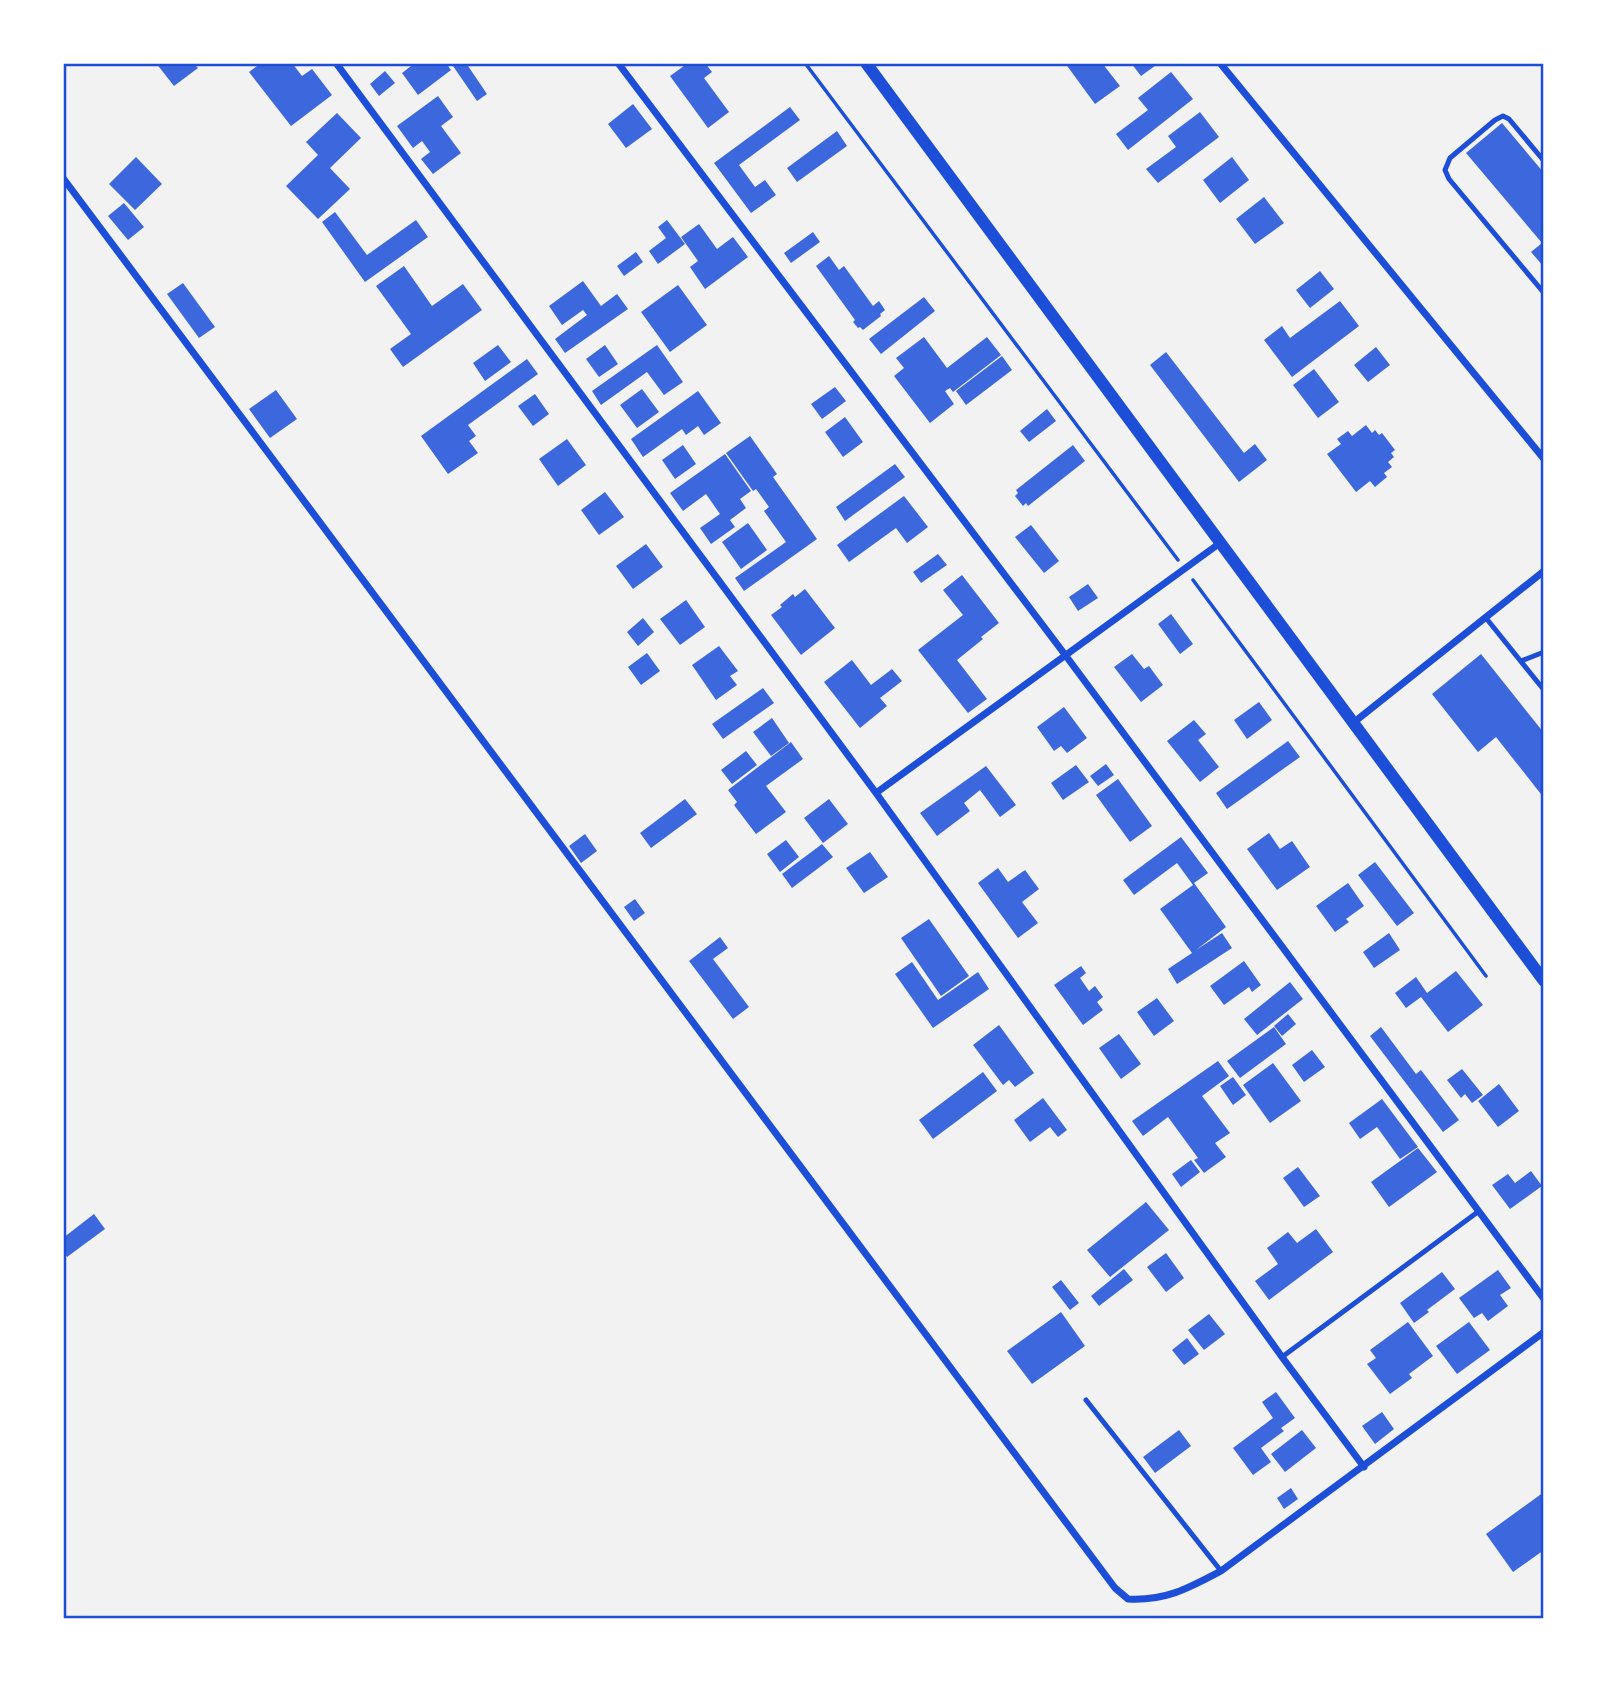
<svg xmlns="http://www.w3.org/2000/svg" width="1607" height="1682" viewBox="0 0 1607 1682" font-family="Raleway,sans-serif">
	<rect width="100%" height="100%" fill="#f2f2f2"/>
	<path fill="#3d67dc" d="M156 63H193L198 68 174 86Z
		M261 63H292L302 76 312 69 332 95 291 126 249 72Z
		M415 63H446L451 70 418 95 402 73Z
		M451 63H466L487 94 477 101Z
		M688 63H705L712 72 704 78 729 112 708 128 670 76Z
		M1065 63H1102L1120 86 1095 104Z
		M1131 63H1159L1141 76Z
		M385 71 395 83 379 96 370 84Z
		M1171 72 1193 99 1128 150 1116 134 1148 110 1138 98Z
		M438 96 453 117 441 126 461 153 433 174 421 159 430 152 422 141 413 148 397 126Z
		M633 104 652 129 626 148 608 124Z
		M790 107 800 120 739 165 755 187 765 180 776 195 751 213 714 163Z
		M1200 112 1219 137 1158 183 1146 169 1176 147 1168 136Z
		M337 113 361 138 330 168 350 189 318 219 286 186 318 155 306 142Z
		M1502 123 1544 173V267L1531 252 1542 243 1466 153Z
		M837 131 847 146 797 182 787 168Z
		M136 157 162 184 135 210 109 184Z
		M1232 157 1249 180 1220 203 1203 180Z
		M1264 197 1284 223 1255 244 1236 219Z
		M124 203 144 227 128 240 108 216Z
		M335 212 367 255 416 220 428 237 365 282 322 222Z
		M667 220 685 244 658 264 649 251 666 238 658 227Z
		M699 224 717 249 733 237 748 257 705 289 690 267 698 261 681 237Z
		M813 232 820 242 791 263 784 253Z
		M636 252 643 262 624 276 617 266Z
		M829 256 839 270 844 266 873 306 879 301 885 310 880 314 881 316 863 330 860 327 858 328 853 322 855 320 816 266Z
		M404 266 432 306 463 284 482 310 403 367 390 349 411 334 376 286Z
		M1320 271 1334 289 1310 308 1296 290Z
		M583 281 601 306 617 294 628 309 565 353 555 339 587 315 583 310 562 325 549 306Z
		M183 283 215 327 199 338 167 294Z
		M678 285 707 325 670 352 641 312Z
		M924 297 935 311 881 354 869 339Z
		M1340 301 1359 326 1292 377 1264 340 1282 326 1290 338Z
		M924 337 947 368 987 337 1001 355 953 392 950 388 945 391 954 404 930 423 894 376 904 368 896 358Z
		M498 345 511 362 485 381 473 363Z
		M605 345 618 364 599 377 586 359Z
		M657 345 683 382 664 395 647 372 601 405 592 391Z
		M1376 347 1390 365 1368 382 1354 365Z
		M1166 352 1244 453 1255 444 1267 460 1239 482 1150 365Z
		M1002 356 1012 370 966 405 956 391Z
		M527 359 538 374 468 425 476 436 469 441 478 453 448 474 421 436Z
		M1314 369 1339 402 1318 418 1293 385Z
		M835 387 846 401 822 419 811 404Z
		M642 389 659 412 637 428 620 405Z
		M276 390 297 419 270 438 249 409Z
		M698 391 721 423 704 435 698 426 686 435 682 429 643 457 631 439Z
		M535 394 549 414 533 426 518 406Z
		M1047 409 1056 421 1029 442 1020 431Z
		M845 417 863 442 843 457 825 432Z
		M1366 425 1372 433 1375 430 1379 435 1382 433 1395 450 1391 453 1394 457 1388 462 1392 467 1384 473 1387 477 1375 487 1370 481 1356 492 1327 454 1341 444 1337 439 1348 431 1352 436Z
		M750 436 777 474 773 477 817 539 744 591 735 578 786 542 764 511 769 507 756 489 753 491 726 453Z
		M567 439 586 465 558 486 539 459Z
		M683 445 696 464 675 479 662 460Z
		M1073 445 1085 461 1028 506 1026 503 1023 506 1015 496 1018 493 1016 490Z
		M725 454 751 491 740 499 746 508 730 520 735 527 711 544 700 528 720 514 706 494 683 511 670 493Z
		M895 464 905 477 845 521 836 507Z
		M605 492 624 517 599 535 581 510Z
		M904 496 928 527 907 543 896 528 849 562 837 545Z
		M748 523 767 550 741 569 722 542Z
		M1031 525 1059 561 1044 573 1015 537Z
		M646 544 663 567 633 589 616 566Z
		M938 554 947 565 921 583 913 572Z
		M962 575 999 623 981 637 983 639 957 660 987 699 968 713 918 650 963 615 943 590Z
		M1088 584 1098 598 1078 611 1069 597Z
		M805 589 835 628 801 655 771 615 782 607 780 605 793 594 795 597Z
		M686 600 705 627 680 645 660 619Z
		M1171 614 1193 644 1180 654 1158 624Z
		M643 618 654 632 638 646 627 632Z
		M719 646 738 671 730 676 737 685 716 700 692 665Z
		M647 653 660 671 641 685 628 667Z
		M1132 654 1144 669 1149 666 1163 685 1141 702 1114 667Z
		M1481 654 1544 733V798L1496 737 1478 752 1432 694Z
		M852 660 871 685 892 669 902 681 880 698 887 706 860 728 824 682Z
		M763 688 774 703 723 739 712 724Z
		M1259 702 1272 720 1247 739 1234 720Z
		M1064 707 1087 738 1067 753 1061 746 1054 751 1037 727Z
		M772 718 789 743 771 756 753 732Z
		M1194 720 1206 734 1198 740 1219 767 1200 782 1167 741Z
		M1288 741 1300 757 1227 809 1216 793Z
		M791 742 803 759 766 786 786 812 756 834 734 805 737 802 728 790Z
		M746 751 757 765 732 784 721 770Z
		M1106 764 1114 775 1098 786 1090 776Z
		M1076 765 1089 782 1063 800 1051 783Z
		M986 766 1016 805 1000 817 980 790 964 803 970 811 937 836 920 813Z
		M1118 779 1152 826 1130 842 1096 795Z
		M685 799 697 814 651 848 640 833Z
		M829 799 848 824 823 843 804 818Z
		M1269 833 1280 849 1292 841 1310 867 1277 890 1247 849Z
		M585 834 597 851 581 863 569 846Z
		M1181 837 1208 873 1194 883 1226 927 1196 950 1222 933 1232 948 1177 984 1168 969 1192 953 1160 909 1193 885 1177 863 1134 895 1123 880Z
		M786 840 799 857 780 872 767 854Z
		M822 844 833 857 792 888 782 874Z
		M870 852 888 877 864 893 846 868Z
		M1375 862 1414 913 1397 926 1358 875Z
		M998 868 1008 882 1025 870 1039 889 1022 902 1038 923 1018 938 978 883Z
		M1348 883 1364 906 1346 919 1349 922 1335 932 1316 906Z
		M635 899 645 913 634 921 624 907Z
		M929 919 969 976 941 996 901 938Z
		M1389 933 1400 950 1374 968 1363 952Z
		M720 937 728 948 713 959 749 1007 733 1019 689 961Z
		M1244 961 1261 985 1252 992 1249 987 1224 1005 1210 986Z
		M912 962 938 1000 978 972 989 989 933 1028 895 974Z
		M1081 966 1086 973 1080 978 1089 991 1095 986 1103 997 1097 1002 1103 1010 1083 1025 1054 985Z
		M1456 971 1483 1005 1448 1032 1421 997 1406 1008 1395 993 1416 977 1427 993Z
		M1290 982 1303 999 1257 1035 1244 1019Z
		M1157 998 1174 1021 1154 1036 1137 1012Z
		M1288 1014 1296 1024 1282 1036 1274 1026Z
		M999 1025 1034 1073 1015 1087 1009 1080 1003 1085 973 1045Z
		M1274 1027 1286 1044 1240 1078 1227 1061Z
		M1381 1027 1416 1074 1421 1070 1459 1120 1443 1132 1370 1036Z
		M1119 1034 1141 1064 1121 1079 1099 1048Z
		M1312 1050 1325 1067 1304 1082 1292 1065Z
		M1218 1061 1229 1076 1202 1096 1230 1133 1215 1143 1226 1157 1204 1173 1194 1160 1198 1158 1168 1117 1143 1136 1132 1121Z
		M1273 1063 1301 1101 1270 1123 1243 1085Z
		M1462 1069 1483 1095 1472 1103 1465 1094 1461 1098 1447 1080Z
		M983 1072 997 1091 933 1139 919 1120Z
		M1233 1077 1246 1095 1233 1105 1220 1086Z
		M1499 1084 1519 1111 1498 1127 1478 1101Z
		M1043 1098 1067 1130 1058 1137 1050 1127 1030 1142 1014 1120Z
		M1382 1099 1418 1147 1400 1159 1377 1127 1360 1139 1349 1123Z
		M1418 1148 1437 1172 1389 1207 1371 1182Z
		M1191 1160 1200 1172 1181 1187 1172 1174Z
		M1298 1167 1320 1196 1304 1207 1283 1178Z
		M1531 1171 1542 1186 1510 1209 1492 1185 1508 1174 1515 1183Z
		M1146 1202 1169 1230 1110 1277 1087 1250Z
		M94 1214 105 1229 67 1257 63 1251V1238Z
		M1316 1229 1333 1252 1269 1300 1255 1281 1278 1264 1267 1248 1288 1232 1297 1243Z
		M1166 1253 1184 1278 1166 1292 1147 1267Z
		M1124 1269 1133 1280 1099 1306 1091 1296Z
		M1498 1270 1511 1288 1500 1295 1508 1306 1488 1321 1482 1313 1474 1318 1459 1298Z
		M1442 1272 1455 1289 1427 1310 1429 1312 1414 1323 1400 1303Z
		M1061 1280 1079 1303 1070 1310 1052 1287Z
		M1061 1312 1085 1346 1032 1384 1007 1351Z
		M1209 1314 1225 1334 1204 1350 1188 1330Z
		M1408 1322 1433 1356 1409 1374 1412 1378 1390 1394 1367 1364 1376 1358 1370 1350Z
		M1469 1322 1490 1350 1457 1374 1436 1346Z
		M1187 1338 1199 1354 1184 1365 1172 1350Z
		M1276 1392 1295 1418 1281 1428 1284 1431 1261 1448 1271 1462 1253 1475 1233 1448 1273 1418 1262 1402Z
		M1382 1412 1394 1429 1375 1444 1362 1426Z
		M1179 1430 1191 1446 1155 1473 1143 1457Z
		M1302 1430 1316 1448 1285 1472 1271 1454Z
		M1291 1488 1298 1499 1284 1509 1277 1498Z
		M1544 1492V1550L1513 1572 1486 1534Z"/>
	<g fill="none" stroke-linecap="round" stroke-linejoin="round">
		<path stroke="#1d4ed8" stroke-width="3.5" d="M805 63 1178 560
			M1193 580 1486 976"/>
		<path stroke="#1d4ed8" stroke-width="5" d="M1544 161 1509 119 1503 116 1495 120 1450 158 1445 170 1449 179 1544 293
			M1486 618 1544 690
			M1521 661 1544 652
			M1282 1357 1479 1211
			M1086 1400 1221 1571"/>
		<path stroke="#1d4ed8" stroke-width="7" d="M336 63 876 793 1282 1357 1364 1467
			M618 63 1066 656 1544 1299
			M1220 63 1544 459
			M63 178 1115 1588 1128 1599C1166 1601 1189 1588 1221 1571L1544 1332
			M1353 723 1544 571
			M876 793 1220 543"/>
		<path stroke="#1d4ed8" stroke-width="12" d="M866 63 1544 981"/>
	</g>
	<rect width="1607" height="1682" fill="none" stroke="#ffffff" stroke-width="130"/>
	<rect x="65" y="65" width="1477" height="1552" fill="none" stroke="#1d4ed8" stroke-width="2.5"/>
</svg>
